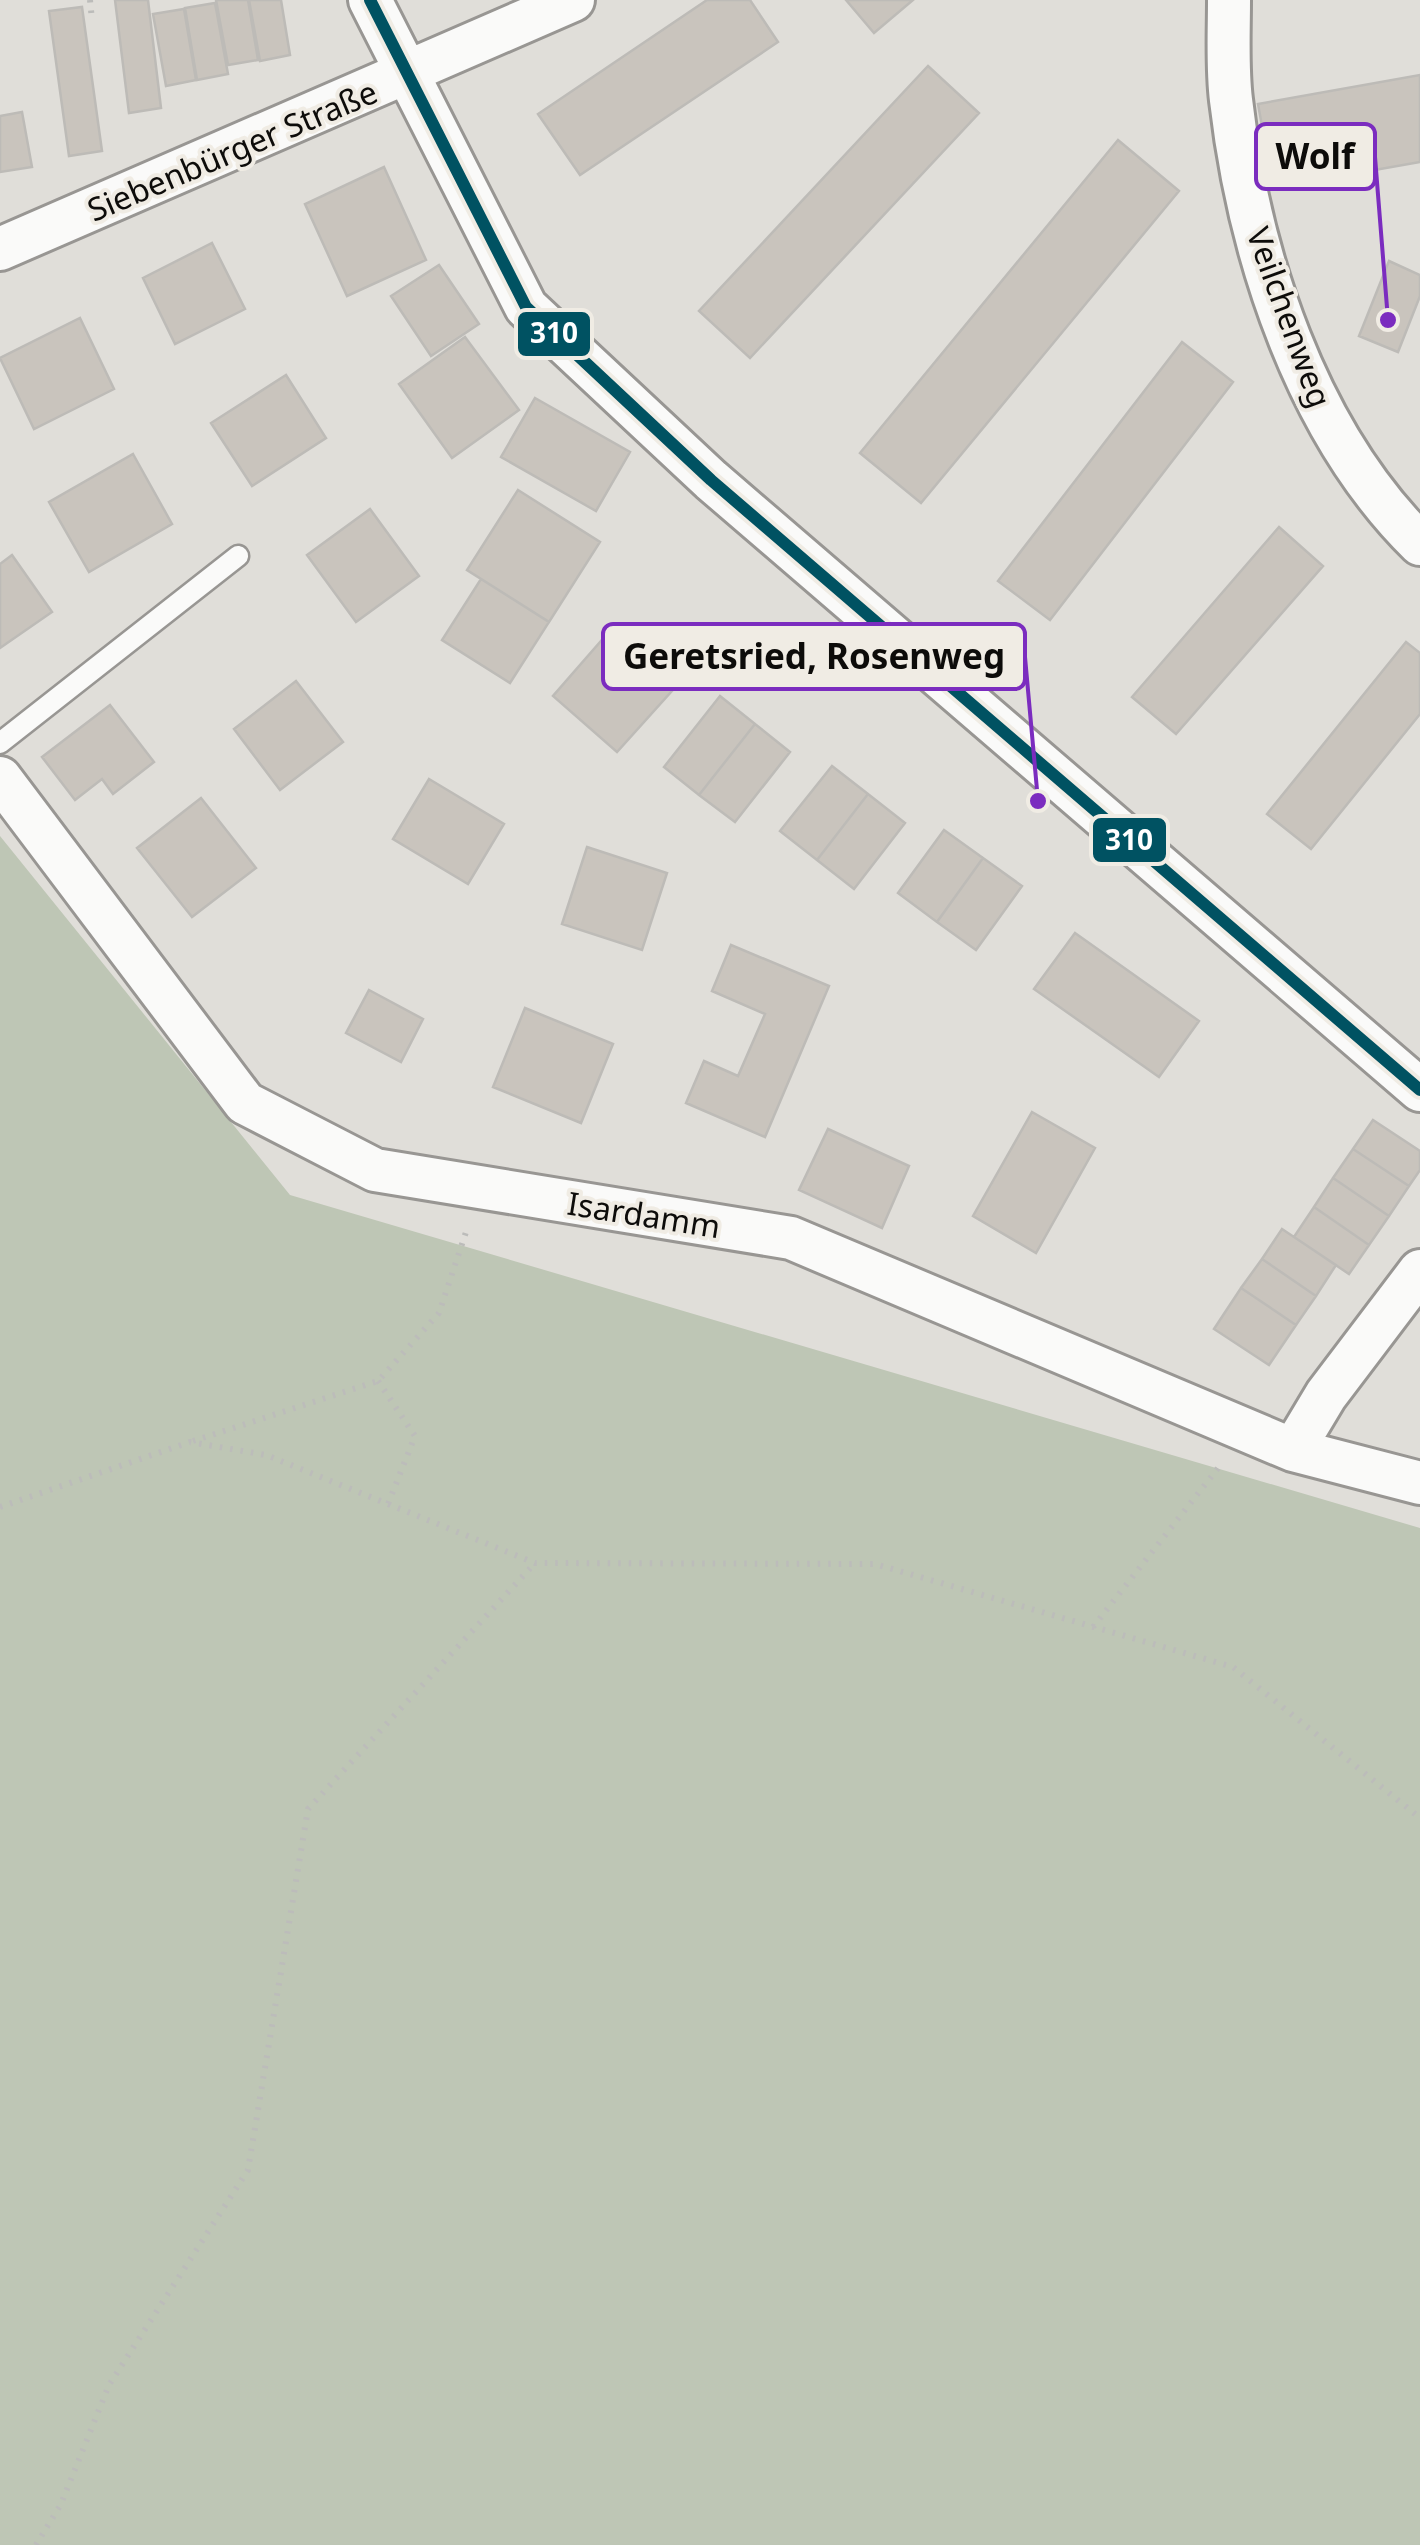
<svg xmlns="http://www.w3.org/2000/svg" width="1420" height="2545" viewBox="0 0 1420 2545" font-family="'Noto Sans',sans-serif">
	<rect width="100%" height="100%" fill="#e0ded9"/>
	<path fill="#bec6b5" d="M0 836 290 1195 1420 1528V2545H0Z"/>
	<path fill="#c9c4bd" stroke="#bdbbb7" stroke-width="2.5" d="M115 0H148L161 108 129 113Z
		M216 0H248L258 60 228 65Z
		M249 0H281L290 55 260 61Z
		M707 0H750L778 42 580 175 538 114Z
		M846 0H913L874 33Z
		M215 3 228 74 197 80 185 8Z
		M82 7 102 151 69 156 49 11Z
		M184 9 196 80 166 86 153 14Z
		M928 66 979 113 750 358 699 311Z
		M1420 75V162L1273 188 1258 104Z
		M22 112 32 167 0 172V116Z
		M1118 140 1179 191 921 503 860 453Z
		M384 167 426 260 347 296 305 204Z
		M212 243 245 309 175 344 143 278Z
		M1389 261 1420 275V296L1398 352 1359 336Z
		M439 265 479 324 431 356 391 296Z
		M80 318 114 389 34 429 0 358Z
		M465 337 519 410 452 458 399 384Z
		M1182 342 1233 382 1050 620 998 581Z
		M286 375 326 438 252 486 211 423Z
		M535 398 630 452 596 511 501 457Z
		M133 454 172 524 89 572 49 502Z
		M518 490 600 542 549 622 467 570Z
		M370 509 419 576 356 622 307 555Z
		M1279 527 1323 566 1176 734 1132 697Z
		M12 555 52 612 0 648V564Z
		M481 579 549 622 510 683 442 640Z
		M614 626 679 683 617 752 553 696Z
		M1406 642 1420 653V714L1311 849 1267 814Z
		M296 681 343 742 280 790 234 729Z
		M720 696 755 724 699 795 664 767Z
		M110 705 154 762 113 794 102 779 75 800 42 757Z
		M755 724 790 752 735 822 699 795Z
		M832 766 868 794 817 860 780 831Z
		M429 779 504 824 468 884 393 839Z
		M868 794 905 823 854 889 817 860Z
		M201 798 256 868 192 917 137 848Z
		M944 830 983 858 937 922 898 893Z
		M587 847 667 873 642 950 562 924Z
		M983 858 1022 886 976 950 937 922Z
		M1075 933 1199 1021 1159 1077 1034 989Z
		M731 945 829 986 765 1137 686 1103 704 1061 738 1076 765 1014 712 991Z
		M369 990 423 1019 401 1062 346 1033Z
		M525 1008 613 1044 581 1123 493 1087Z
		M1032 1112 1095 1148 1036 1253 973 1216Z
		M1373 1120 1420 1151V1170L1409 1186 1353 1149Z
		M828 1129 909 1166 882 1228 799 1190Z
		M1353 1149 1409 1186 1389 1216 1333 1178Z
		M1333 1178 1389 1216 1369 1245 1314 1207Z
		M1314 1207 1369 1245 1349 1274 1294 1237Z
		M1282 1229 1336 1265 1316 1296 1262 1259Z
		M1262 1259 1316 1296 1296 1325 1241 1288Z
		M1241 1288 1296 1325 1269 1365 1214 1329Z"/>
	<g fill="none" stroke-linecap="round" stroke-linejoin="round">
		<defs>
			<path id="service" d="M0 743 238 556"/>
			<path id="minor" d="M370 0 526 307 711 480 1420 1090
				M1229 0C1229 33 1227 67 1231 100 1249 255 1306 432 1420 544
				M0 249 573 0
				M0 778 245 1103 375 1170 791 1238 1293 1450 1420 1483
				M1293 1450 1326 1395 1420 1271"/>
		</defs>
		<use href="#service" stroke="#989693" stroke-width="25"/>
		<use href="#minor" stroke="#989693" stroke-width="48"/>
		<path stroke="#bcbcba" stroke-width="6" stroke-dasharray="2.5 8" stroke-linecap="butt" d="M90 0 92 20
			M378 1381 415 1436 388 1504
			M193 1441 378 1381 439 1313 468 1226
			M0 1507 190 1442 266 1455 535 1563 875 1564 1233 1667 1420 1818
			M1093 1627 1222 1463
			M36 2545 61 2504 109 2385 248 2170 308 1809 535 1563"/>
		<use href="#service" stroke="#fafaf9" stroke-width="20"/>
		<use href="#minor" stroke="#fafaf9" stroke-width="42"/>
		<defs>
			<path id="bus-1" d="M370 0 526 307 711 480 1420 1090"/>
		</defs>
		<use href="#bus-1" stroke="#f0ece4" stroke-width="20"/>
		<use href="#bus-1" stroke="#005262" stroke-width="12"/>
	</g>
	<g text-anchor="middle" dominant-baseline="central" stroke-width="8" stroke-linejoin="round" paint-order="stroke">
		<g font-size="32" fill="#0d0c0a" stroke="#f0ece4">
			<text transform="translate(232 150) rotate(-23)">Siebenbürger Straße</text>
			<text transform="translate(1290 317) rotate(70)">Veilchenweg</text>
			<text transform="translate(644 1214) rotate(9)">Isardamm</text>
		</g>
	</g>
	<path fill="none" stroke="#7b2cbf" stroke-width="4" d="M1388 320L1375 157M1038 801L1025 657"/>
	<g fill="#7b2cbf" stroke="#f0ece4" stroke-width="4">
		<circle cx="1388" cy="320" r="10"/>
		<circle cx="1038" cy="801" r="10"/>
	</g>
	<g fill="#f0ece4" stroke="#7b2cbf" stroke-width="4">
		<rect x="1256" y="124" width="119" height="65" rx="10"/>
		<rect x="603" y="624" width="422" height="65" rx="10"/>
	</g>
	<g font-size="35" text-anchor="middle" font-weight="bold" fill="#0d0c0a">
		<text x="1315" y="169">Wolf</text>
		<text x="814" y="669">Geretsried, Rosenweg</text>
	</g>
	<g stroke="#f0ece4" stroke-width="4">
		<rect x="516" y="310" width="76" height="48" rx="10" fill="#005262"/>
		<rect x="1091" y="816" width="77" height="48" rx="10" fill="#005262"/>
	</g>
	<g font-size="28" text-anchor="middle" font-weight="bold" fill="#fff">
		<text x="554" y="343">310</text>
		<text x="1129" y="850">310</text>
	</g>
</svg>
